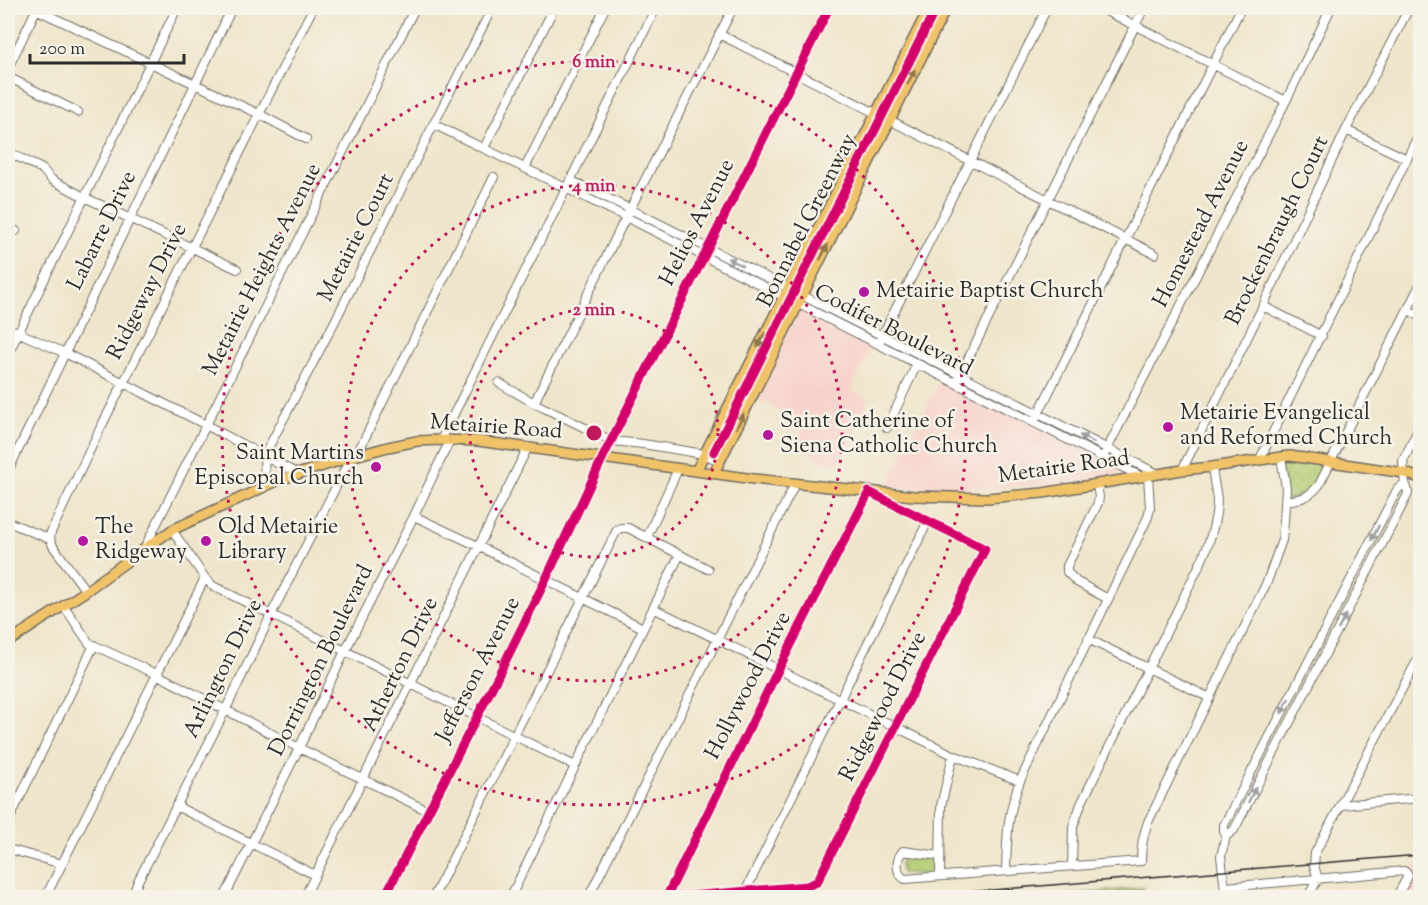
<svg xmlns="http://www.w3.org/2000/svg" width="1428" height="905" viewBox="0 0 1428 905" font-family="'Sorts Mill Goudy',serif">
	<defs>
		<pattern id="park-dots" width="8" height="8" patternUnits="userSpaceOnUse" patternTransform="scale(1.5)"><rect width="8" height="8" fill="#b2cc71"/><path d="M2 2h.1M6 6h.1" fill="none" stroke="#99af62" stroke-width="1.8" stroke-linecap="round"/></pattern>
	</defs>
	<rect width="100%" height="100%" fill="#f7f3e8"/>
	<filter id="ink" filterUnits="userSpaceOnUse"><feTurbulence type="fractalNoise" baseFrequency=".0167" numOctaves="2"/><feDisplacementMap in="SourceGraphic" scale="12" xChannelSelector="R" yChannelSelector="G"/><feConvolveMatrix kernelMatrix="1 2 1 2 8 2 1 2 1" color-interpolation-filters="sRGB"/></filter>
	<filter id="wash" filterUnits="userSpaceOnUse"><feTurbulence type="fractalNoise" baseFrequency=".008" numOctaves="4" result="noise"/><feDisplacementMap in="SourceGraphic" scale="24" xChannelSelector="R" yChannelSelector="G"/><feGaussianBlur stdDeviation="1.35" result="paint"/><feColorMatrix in="noise" values="0 0 0 0 0 0 0 0 0 0 0 0 0 0 0 0 0 1.4 0 .05"/><feComposite in="paint" operator="in"/></filter>
	<g filter="url(#wash)">
		<rect width="100%" height="100%" fill="#efe5ca"/>
		<path fill="#f7d1c9" d="M799 310 872 346 851 390 869 399 837 465 830 462 829 463 795 446 806 423 754 398Z
			M941 378 1118 467 1120 470 1118 475 1062 484 989 488H886Z
			M1420 865V897L1399 898 1411 875V866Z"/>
		<path fill="url(#park-dots)" stroke="#6e7c4e" stroke-width="1.5" d="M1281 457 1331 462 1316 489 1285 501Z
			M903 855 934 858 936 875 902 873 900 864Z
			M1143 888 1138 897H1047L1058 896V895L1062 896Z"/>
	</g>
	<g filter="url(#ink)">
		<g fill="none" stroke-linecap="round" stroke-linejoin="round">
			<defs>
				<path id="minor" d="M33 8 259 114 306 139
					M1100 8 1286 101
					M719 34 1155 254
					M8 68 37 8
					M8 77 78 112
					M433 124 626 217 1142 477
					M1346 130 1407 159
					M484 148 554 8
					M8 152 42 169 52 180 84 197 237 269
					M525 168 605 8
					M570 180 630 209 1158 474
					M8 227 16 231
					M1263 306 1322 336
					M1408 310 1420 316
					M8 328 65 353 206 425 296 473
					M880 340 1047 8
					M8 354 177 8
					M958 379 1144 8
					M499 383 534 403 612 441 643 444 704 454 719 461
					M534 403 626 217 733 8
					M1036 418 1241 8
					M887 428 917 364
					M441 440 656 8
					M1105 453 1286 101 1331 8
					M356 456 494 177
					M1260 459 1420 132
					M1182 470 1263 306 1346 130 1409 8
					M8 471 232 8
					M1405 483 1397 490 1224 825V831L1226 836 1234 830 1407 496 1408 493 1407 488 1405 483 1403 461 1420 426
					M1097 485 1099 497 1098 503 1067 566V572L1077 582 1108 599
					M265 486 264 456 334 323 492 8
					M1285 501C1301 499 1309 498 1319 485L1420 285
					M414 516 480 547 643 628
					M8 522 50 539
					M172 530 205 578 213 586 345 651 575 766
					M647 537 678 469
					M144 549 415 8
					M86 591 53 546 50 539 51 532 99 431 313 8
					M64 606 89 643 156 674 299 748 428 811
					M653 608 953 755 1020 781
					M1088 639 1210 698
					M1341 805 1420 798
					M176 806 315 875
					M8 822 94 645
					M8 849 62 864
					M940 856 903 851C896 858 895 874 905 879L1141 861C1141 846 1143 835 1148 822L1267 582 1282 540 1284 521 1286 488 1281 457
					M1072 866 1073 827 1081 804 1202 560C1210 541 1217 521 1217 500 1216 490 1213 478 1212 467
					M1006 871C1007 835 1007 815 1020 781L1148 517 1150 508 1148 476
					M940 876 941 806 953 755
					M1226 887 1404 871 1407 873 1408 876 1396 898
					M745 892 928 521
					M45 898 205 578
					M132 898 138 881 225 711 271 615 351 457
					M224 898 299 748 345 651 414 516 450 440
					M304 898 528 447
					M384 898 499 674 546 579 603 457 829 8
					M433 898 617 530 621 528H628L708 569
					M510 898 680 554
					M588 898 795 484
					M666 898 778 670 869 492 985 549 817 882 807 886 668 898
					M1226 898 1221 856 1226 836
					M1307 898 1318 879 1314 866 1315 853 1420 655"/>
				<path id="major" d="M696 471 929 8
					M714 473 946 8
					M8 642 86 591 144 549 172 530 279 480 351 457 388 447 417 441 441 440 478 441 754 479 914 496 987 498 1043 493 1182 470 1212 467 1281 457 1290 456 1331 462 1405 473 1420 478"/>
			</defs>
			<use href="#minor" stroke="#706c63" stroke-width="10"/>
			<use href="#major" stroke="#706c63" stroke-width="12"/>
			<use href="#minor" stroke="#fff" stroke-width="8"/>
			<use href="#major" stroke="#f1c369" stroke-width="9"/>
			<path stroke="#2b2b2b" stroke-width="1.5" d="M892 898 1420 855"/>
			<defs>
				<path id="cycleway" d="M714 452 936 8
					M384 898 499 674 546 579 603 457 829 8
					M666 898 778 670 869 492 985 549 817 882 807 886 668 898"/>
			</defs>
			<use href="#cycleway" stroke="#f7f3e8" stroke-width="13"/>
			<use href="#cycleway" stroke="#d6006c" stroke-width="9"/>
		</g>
		<defs><path id="oneway-solid" d="M-6-.8H1V-3.2L6.5 0L1 3.2V.8H-6Z" transform="scale(1.5)"/></defs>
		<g fill="#8e774a">
			<use href="#oneway-solid" transform="translate(911 77) rotate(-64)"/>
			<use href="#oneway-solid" transform="translate(824 252) rotate(-63)"/>
			<use href="#oneway-solid" transform="translate(761 340) rotate(117)"/>
			<use href="#oneway-solid" transform="translate(740 421) rotate(-64)"/>
		</g>
		<g fill="#a0a0a0">
			<use href="#oneway-solid" transform="translate(735 262) rotate(-153)"/>
			<use href="#oneway-solid" transform="translate(1087 439) rotate(-153)"/>
			<use href="#oneway-solid" transform="translate(1375 533) rotate(117)"/>
			<use href="#oneway-solid" transform="translate(1342 622) rotate(-63)"/>
			<use href="#oneway-solid" transform="translate(1285 706) rotate(117)"/>
			<use href="#oneway-solid" transform="translate(1252 795) rotate(-63)"/>
		</g>
	</g>
	<g fill="none" stroke="#c2185b" stroke-width="3" stroke-dasharray="3 6">
		<circle cx="594" cy="433" r="124"/>
		<circle cx="594" cy="433" r="248"/>
		<circle cx="594" cy="433" r="372"/>
	</g>
	<g fill="#b5179e" stroke="#f7f3e8" stroke-width="2">
		<circle cx="864" cy="292" r="6"/>
		<circle cx="1168" cy="427" r="6"/>
		<circle cx="768" cy="435" r="6"/>
		<circle cx="376" cy="467" r="6"/>
		<circle cx="83" cy="541" r="6"/>
		<circle cx="206" cy="541" r="6"/>
	</g>
	<g text-anchor="middle" dominant-baseline="central" stroke-width="5" stroke-linejoin="round" paint-order="stroke">
		<g font-size="22" fill="#2b2b2b" stroke="#f7f3e8">
			<text transform="translate(808 221) rotate(-63)">Bonnabel Greenway</text>
			<text transform="translate(698 223) rotate(-63)">Helios Avenue</text>
			<text transform="translate(1202 224) rotate(-63)">Homestead Avenue</text>
			<text transform="translate(103 231) rotate(-64)">Labarre Drive</text>
			<text transform="translate(1278 231) rotate(-64)">Brockenbraugh Court</text>
			<text transform="translate(357 238) rotate(-63)">Metairie Court</text>
			<text transform="translate(263 270) rotate(-63)">Metairie Heights Avenue</text>
			<text transform="translate(148 292) rotate(-63)">Ridgeway Drive</text>
			<text transform="translate(893 331) rotate(27)">Codifer Boulevard</text>
			<text transform="translate(496 428) rotate(4)">Metairie Road</text>
			<text transform="translate(1064 468) rotate(-8)">Metairie Road</text>
			<text transform="translate(322 661) rotate(-64)">Dorrington Boulevard</text>
			<text transform="translate(401 665) rotate(-64)">Atherton Drive</text>
			<text transform="translate(224 669) rotate(-64)">Arlington Drive</text>
			<text transform="translate(479 670) rotate(-63)">Jefferson Avenue</text>
			<text transform="translate(749 686) rotate(-63)">Hollywood Drive</text>
			<text transform="translate(884 707) rotate(-63)">Ridgewood Drive</text>
		</g>
		<g font-size="22" fill="#2b2b2b" stroke="#f7f3e8" text-anchor="start">
			<text x="876" y="292">Metairie Baptist Church</text>
			<text x="1180" y="414">Metairie Evangelical<tspan x="1180" dy="25">and Reformed Church</tspan></text>
			<text x="780" y="422">Saint Catherine of<tspan x="780" dy="25">Siena Catholic Church</tspan></text>
			<text x="364" y="454" text-anchor="end">Saint Martins<tspan x="364" dy="25">Episcopal Church</tspan></text>
			<text x="95" y="528">The<tspan x="95" dy="25">Ridgeway</tspan></text>
			<text x="218" y="528">Old Metairie<tspan x="218" dy="25">Library</tspan></text>
		</g>
	</g>
	<circle cx="594" cy="433" r="9" fill="#c2185b" stroke="#f7f3e8" stroke-width="3"/>
	<g font-size="18" text-anchor="middle" font-weight="bold" fill="#c2185b" stroke="#f7f3e8" stroke-width="5" stroke-linejoin="round" paint-order="stroke">
		<text x="594" y="67">6 min</text>
		<text x="594" y="191">4 min</text>
		<text x="594" y="315">2 min</text>
	</g>
	<rect width="1428" height="905" fill="none" stroke="#f7f3e8" stroke-width="30"/>
	<path d="M30 54v9h154v-9" fill="none" stroke="#2b2b2b" stroke-width="3"/>
	<text x="39" y="54" font-size="18" fill="#2b2b2b" stroke="#f7f3e8" stroke-width="4.5" paint-order="stroke">200 m</text>
</svg>
